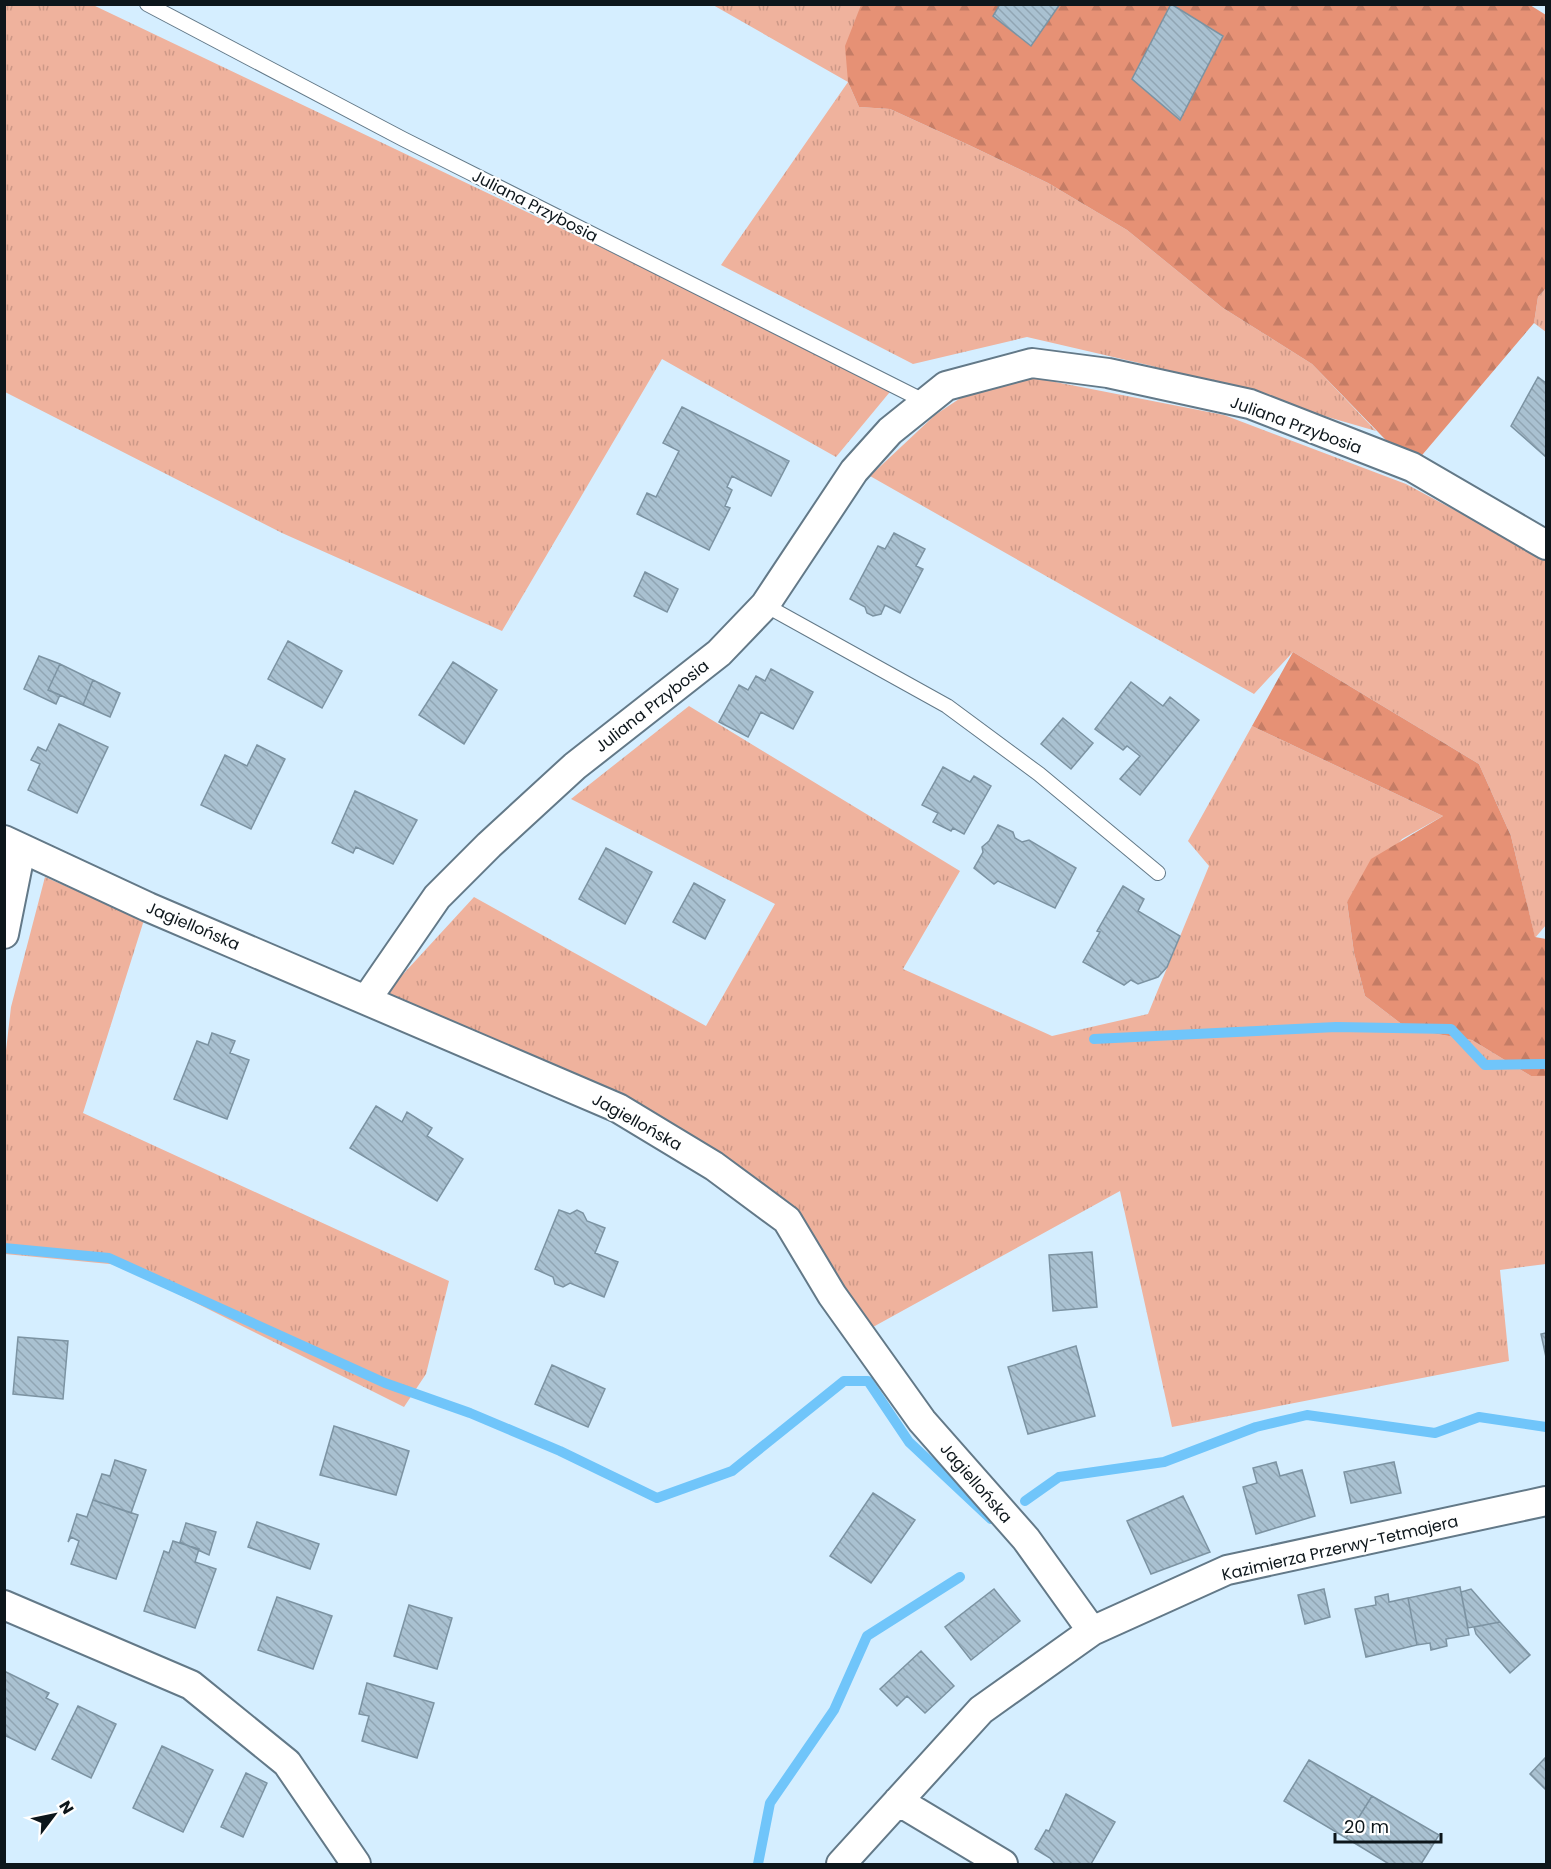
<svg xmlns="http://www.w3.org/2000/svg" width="1551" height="1869" viewBox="0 0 1551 1869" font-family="Poppins,sans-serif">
	<defs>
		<pattern id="grass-tufts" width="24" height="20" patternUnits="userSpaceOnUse" patternTransform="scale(1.5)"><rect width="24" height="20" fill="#efb29d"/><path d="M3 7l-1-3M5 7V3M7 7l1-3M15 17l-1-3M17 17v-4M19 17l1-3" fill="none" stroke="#cc9887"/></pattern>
		<pattern id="forest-firs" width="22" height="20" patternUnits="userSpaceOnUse" patternTransform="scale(1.5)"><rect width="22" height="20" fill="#e69175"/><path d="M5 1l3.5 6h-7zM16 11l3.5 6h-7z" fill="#c47c65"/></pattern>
		<pattern id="building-back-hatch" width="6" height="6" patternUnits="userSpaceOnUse" patternTransform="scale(1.5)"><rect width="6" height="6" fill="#a9c1d1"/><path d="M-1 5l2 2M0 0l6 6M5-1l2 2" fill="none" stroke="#90a5b3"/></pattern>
	</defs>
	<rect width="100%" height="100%" fill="#d5eeff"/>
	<path fill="url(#grass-tufts)" d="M4 5H93L894 387 836 457 662 359 502 631 282 533 5 392Z
		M713 5H862L848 82 859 107 890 109 971 146 1048 183 1127 230 1223 308 1312 364 1376 431 1152 366 1027 337 913 364 721 265 848 82Z
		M1546 288V332L1534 323 1538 297Z
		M1035 378 1224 415 1406 484 1546 559V925L1535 938 1511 836 1479 764 1293 652 1254 694 870 476 935 415 965 395Z
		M689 706 960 871 903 969 1052 1036 1148 1014 1209 866 1188 841 1252 726 1443 816 1402 839 1347 902 1354 953 1365 996 1408 1029 1472 1040 1531 1076H1546V1264L1500 1270 1509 1361 1172 1427 1120 1191 873 1327 837 1280 792 1207 625 1094 383 996 474 897 706 1026 775 904 571 799Z
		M45 877 144 920 83 1113 449 1281 426 1374 404 1407 120 1265 5 1254 4 1068 11 1007Z"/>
	<path fill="url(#forest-firs)" d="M861 5H1530L1546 15V288L1538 297 1534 323 1412 467 1312 364 1223 308 1127 230 1048 183 971 146 890 109 859 107 848 82 845 46Z
		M1293 652 1479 764 1511 836 1535 937 1546 939V1076H1531L1472 1040 1408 1029 1365 996 1354 953 1347 902 1371 859 1443 816 1252 726Z"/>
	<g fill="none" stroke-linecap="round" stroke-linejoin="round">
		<path stroke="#70c5fa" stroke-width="10" d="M1094 1039 1336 1027 1451 1029 1485 1065 1546 1064
			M4 1248 109 1258 385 1383 470 1413 560 1451 657 1498 732 1471 844 1381H868L909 1442 991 1519
			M1025 1501 1059 1477 1164 1462 1256 1427 1307 1415 1435 1433 1479 1417 1546 1427
			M758 1864 770 1803 834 1710 867 1636 960 1577"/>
	</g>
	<path fill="url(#building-back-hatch)" stroke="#7c93a2" stroke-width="1.5" d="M1000 4H1060L1031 46 993 16Z
		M1171 4 1223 36 1180 120 1132 79Z
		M1538 377 1546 383V457L1511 426Z
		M682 407 789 461 771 496 732 476 727 487 732 490 725 506 730 508 709 550 637 514 647 493 656 497 679 451 663 443Z
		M894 533 925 549 916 566 923 569 900 613 885 605 881 614 873 616 867 613 865 607 850 599 878 546 885 549Z
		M645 572 678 589 667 612 634 596Z
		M288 641 342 671 322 708 268 679Z
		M39 656 60 664 48 690 60 695 56 704 24 689Z
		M453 662 497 690 464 744 419 715Z
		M60 664 93 680 83 705 48 690Z
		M771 669 813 692 793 729 761 712 748 737 719 722 739 685 748 690 756 676 765 681Z
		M93 680 120 693 110 717 83 705Z
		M1131 682 1163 706 1170 697 1199 720 1140 795 1120 779 1140 756 1127 746 1123 750 1095 729Z
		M1063 718 1093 743 1071 769 1041 744Z
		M59 724 108 747 77 813 28 790 40 764 31 760 38 747 46 751Z
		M257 745 285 759 251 829 201 805 225 755 247 766Z
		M943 767 970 782 974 776 991 786 964 834 953 828 951 831 933 822 938 813 922 805Z
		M355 791 417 820 393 864 356 847 353 853 332 843Z
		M998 825 1013 832 1015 838 1022 842 1029 840 1076 868 1055 908 998 881 994 884 974 868 983 852 982 847 989 841Z
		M606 848 652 872 625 924 579 899Z
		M694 883 725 900 705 939 673 922Z
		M1123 886 1144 899 1138 911 1180 936 1167 967 1158 977 1138 984 1131 980 1124 985 1083 962 1100 932 1097 931Z
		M212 1033 235 1041 230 1053 249 1060 227 1119 174 1099 197 1041 208 1045Z
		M376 1106 402 1122 407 1112 432 1128 427 1136 463 1159 437 1201 350 1148Z
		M559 1210 570 1214 577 1210 583 1213 587 1221 605 1228 595 1253 618 1262 604 1297 570 1283 563 1287 555 1284 553 1277 535 1269Z
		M1092 1252 1097 1307 1053 1311 1049 1255Z
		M1546 1333V1357L1541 1334Z
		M18 1337 68 1341 63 1399 13 1394Z
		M1076 1346 1095 1416 1028 1434 1008 1367Z
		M552 1365 605 1389 588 1427 535 1404Z
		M334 1426 409 1451 396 1495 320 1475Z
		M115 1460 146 1470 131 1513 93 1500 102 1474 110 1476Z
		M1276 1462 1280 1476 1302 1470 1315 1516 1256 1534 1243 1487 1257 1483 1253 1468Z
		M1394 1462 1401 1493 1351 1503 1344 1472Z
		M873 1493 915 1520 871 1583 830 1556Z
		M1183 1496 1210 1552 1151 1574 1127 1521Z
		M93 1500 138 1515 116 1579 71 1564 79 1541 71 1537 68 1542 77 1514 87 1517Z
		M257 1522 319 1544 310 1569 248 1547Z
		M186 1523 216 1532 209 1555 180 1542Z
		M173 1541 199 1549 195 1562 216 1569 195 1628 144 1611 164 1551 169 1553Z
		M1460 1587 1469 1635 1446 1639 1447 1646 1431 1650 1430 1643 1417 1645 1408 1598Z
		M994 1589 1020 1621 971 1660 945 1627Z
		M1324 1589 1330 1617 1305 1624 1298 1595Z
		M1471 1589 1500 1622 1468 1628 1461 1592Z
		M1388 1594 1389 1602 1408 1598 1417 1645 1366 1657 1355 1609 1376 1605 1375 1597Z
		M277 1597 332 1616 313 1669 258 1650Z
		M409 1605 452 1618 437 1669 394 1656Z
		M1500 1622 1530 1655 1510 1673 1476 1634 1474 1627Z
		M921 1651 954 1686 925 1713 907 1696 897 1706 880 1689Z
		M4 1671 49 1693 46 1698 58 1704 35 1750 4 1735Z
		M367 1683 434 1703 417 1758 362 1741 369 1716 359 1714Z
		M78 1706 116 1724 91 1778 52 1759Z
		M162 1746 213 1770 183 1832 133 1808Z
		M1546 1757V1790L1530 1774Z
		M1309 1760 1372 1796 1346 1838 1284 1801Z
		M246 1773 267 1783 243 1837 221 1827Z
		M1066 1794 1115 1822 1091 1864H1055L1050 1858 1035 1849 1046 1830 1049 1831Z
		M1372 1796 1439 1835 1421 1864H1389L1346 1838Z"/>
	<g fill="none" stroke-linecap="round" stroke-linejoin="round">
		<defs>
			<path id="service" d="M147 4 403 139 926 402
				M765 605 947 706 1039 774 1158 873"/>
			<path id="minor" d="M4 840 148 907 618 1108 714 1166 787 1220 832 1295 922 1421 1026 1539 1092 1631
				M4 934 21 849
				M366 1000 437 897 489 845 575 766 719 653 765 605 854 471 890 431 946 386 1032 363 1108 373 1250 404 1412 467 1546 545
				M4 1605 191 1685 287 1763 356 1864
				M898 1801 1003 1864
				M841 1864 981 1710 1092 1631 1227 1570 1546 1501"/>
		</defs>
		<use href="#service" stroke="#637988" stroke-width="16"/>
		<use href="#minor" stroke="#637988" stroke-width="32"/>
		<use href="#service" stroke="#fff" stroke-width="14"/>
		<use href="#minor" stroke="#fff" stroke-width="28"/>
	</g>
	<g text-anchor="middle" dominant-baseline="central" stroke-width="4.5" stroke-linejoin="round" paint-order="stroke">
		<g font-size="16" fill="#0d161b" stroke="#fff">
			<text transform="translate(535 206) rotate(27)">Juliana Przybosia</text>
			<text transform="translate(1296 425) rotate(20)">Juliana Przybosia</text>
			<text transform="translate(652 706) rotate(-38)">Juliana Przybosia</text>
			<text transform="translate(193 926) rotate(23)">Jagiellońska</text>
			<text transform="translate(637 1122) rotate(29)">Jagiellońska</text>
			<text transform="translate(976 1483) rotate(49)">Jagiellońska</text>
			<text transform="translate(1340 1548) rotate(-13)">Kazimierza Przerwy-Tetmajera</text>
		</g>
	</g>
	<rect width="1551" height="1869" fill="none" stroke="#0d161b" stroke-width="12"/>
	<g transform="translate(54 1815) rotate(58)" stroke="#ffffff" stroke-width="4.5" paint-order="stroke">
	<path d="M0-4.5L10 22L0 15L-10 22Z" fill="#0d161b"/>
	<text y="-9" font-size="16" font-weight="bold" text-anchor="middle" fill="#0d161b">N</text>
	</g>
	<path d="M1335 1833v9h106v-9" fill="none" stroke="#0d161b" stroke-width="3"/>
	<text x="1344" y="1833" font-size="18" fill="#0d161b" stroke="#ffffff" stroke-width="4.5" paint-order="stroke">20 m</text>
</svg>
